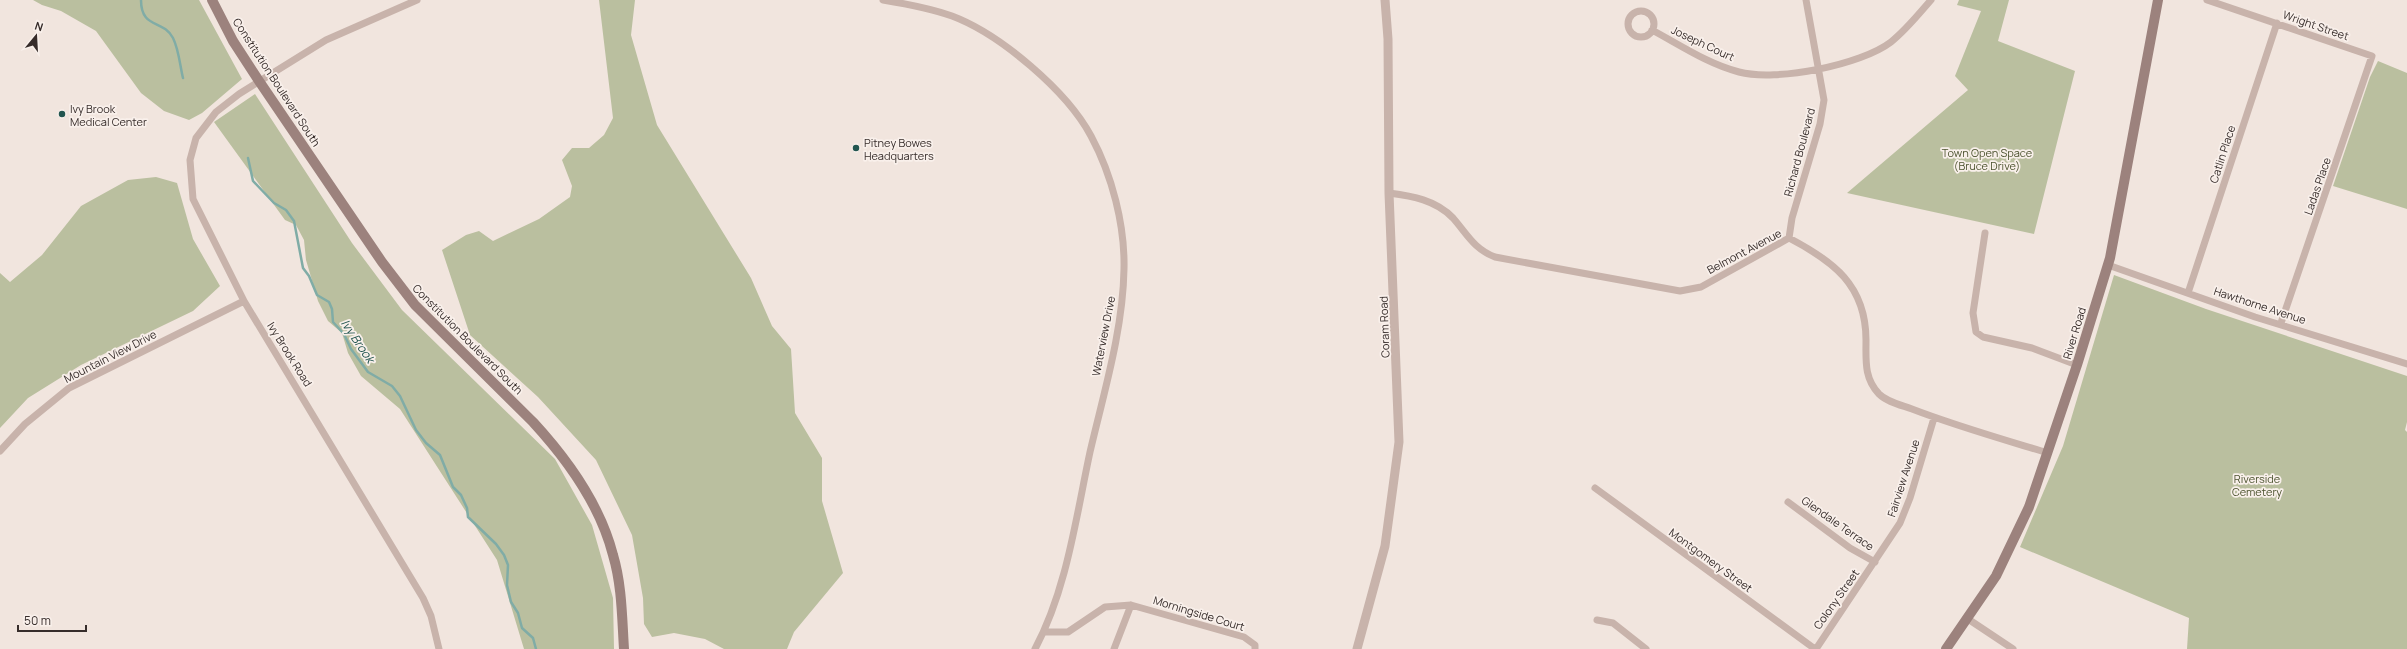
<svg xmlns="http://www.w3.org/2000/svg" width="2407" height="649" viewBox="0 0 2407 649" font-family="Manrope,sans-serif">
	<rect width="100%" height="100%" fill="#f1e5de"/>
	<path fill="#babf9f" d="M33 0H199L242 79 202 113 189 120 164 111 141 93 96 31 61 11 42 5Z
		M599 0H635L631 35 657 125 751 278 772 326 791 349 795 413 822 458V501L843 573 794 632 787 649H724L705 639 674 633 652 637 644 624 643 598 632 535 596 460 538 397 470 335 442 250 466 235 479 231 493 241 539 219 570 197 572 186 562 160 572 148H589L604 135 613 118Z
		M1959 0H2009L1998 41 2075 71 2034 234 1847 193 1968 90 1955 76 1981 11 1957 5Z
		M2378 61 2407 73V209L2333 186 2370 77Z
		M255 94 352 243 402 310 555 459 592 525 613 598 614 649H524L497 560 400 409 361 376 348 353 342 333 328 321 318 301 306 260 304 240 296 225 285 220 214 122Z
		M156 177 177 183 193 239 220 286 193 311 81 365 28 398 0 428V273L10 282 42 255 81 206 128 180Z
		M2114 275 2206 309 2407 376V422L2405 430 2407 432V649H2187L2189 618 2020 547 2063 446Z"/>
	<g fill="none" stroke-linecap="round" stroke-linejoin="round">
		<path stroke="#80aca6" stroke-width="2.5" d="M141 0C141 29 163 19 173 38 179 50 180 66 183 78
			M248 158 253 181 274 203 286 210 294 221 303 268 309 276 317 295 329 302 332 309 333 322 344 334 351 349 368 372 392 386 400 396 416 430 426 443 440 455 453 487 461 495 467 508 468 517 496 544 504 555 508 565 507 585 511 602 518 613 522 628 533 638 536 649"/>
		<path stroke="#c8b3ab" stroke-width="7" d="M417 0 326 40 239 94 216 112 196 138 190 160 193 199 244 301 423 598 431 616 439 649
			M883 0C907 4 930 8 952 16 1000 34 1067 91 1091 136 1112 175 1125 225 1124 269 1123 330 1104 392 1090 452 1076 517 1067 589 1035 649
			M2207 0 2372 56 2281 323
			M1628 24a13 13 0 1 1 26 0a13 13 0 1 1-26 0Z
			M1652 30C1680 45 1708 64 1739 72 1776 82 1861 65 1891 42 1906 30 1918 15 1931 0
			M1389 193C1412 196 1436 200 1453 218 1467 234 1474 249 1495 257L1680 291 1701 287 1789 238C1833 261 1866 285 1866 340 1866 361 1864 378 1879 394 1887 402 1901 405 1912 409 1956 426 2002 439 2048 453
			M1985 233 1973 313 1976 332 1983 337 2032 348 2077 365
			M1789 238 1792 218 1820 124 1824 100 1806 0
			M2108 265 2255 317 2407 364
			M2188 293 2277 23
			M0 451 25 424 69 388 244 301
			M1595 488 1815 649
			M1788 502 1850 548 1875 562
			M1968 619 2013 649
			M1597 620 1613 623 1646 649
			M1045 632H1068L1105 607 1131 605 1244 637 1255 645V649
			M1114 649 1131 605
			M1816 649 1900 523 1910 498 1934 418"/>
		<path stroke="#c8b3ab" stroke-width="9" d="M1357 649 1385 546 1399 442 1389 193 1388 39 1385 0"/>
		<path stroke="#9c827d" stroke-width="10" d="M212 0 233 41 259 81 382 262 415 305 533 422C568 460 600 504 613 555 622 585 622 618 624 649
			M1946 649 1996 576 2029 507 2077 365 2110 258 2158 0"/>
	</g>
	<g fill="#22554f" stroke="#f9f0eb" stroke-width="1.5">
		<circle cx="62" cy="114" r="4"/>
		<circle cx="856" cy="148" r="4"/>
	</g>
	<g text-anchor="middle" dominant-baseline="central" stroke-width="3.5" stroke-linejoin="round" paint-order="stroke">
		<g font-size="11" fill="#362c2a" stroke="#f9f0eb">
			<text transform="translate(2316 25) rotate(19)">Wright Street</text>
			<text transform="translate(1703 43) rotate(25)">Joseph Court</text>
			<text transform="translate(277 82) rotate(57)">Constitution Boulevard South</text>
			<text transform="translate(1799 152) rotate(-75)">Richard Boulevard</text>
			<text transform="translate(2222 154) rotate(-72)">Catlin Place</text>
			<text transform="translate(2317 186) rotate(-71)">Ladas Place</text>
			<text transform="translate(1744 251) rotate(-28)">Belmont Avenue</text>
			<text transform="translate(2260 305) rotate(18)">Hawthorne Avenue</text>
			<text transform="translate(1384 327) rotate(-92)">Coram Road</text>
			<text transform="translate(2074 333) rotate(-73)">River Road</text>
			<text transform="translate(1103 336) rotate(-79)">Waterview Drive</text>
			<text transform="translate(468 339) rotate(45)">Constitution Boulevard South</text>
			<text transform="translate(290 354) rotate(58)">Ivy Brook Road</text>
			<text transform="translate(110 356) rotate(-27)">Mountain View Drive</text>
			<text transform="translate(1903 478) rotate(-72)">Fairview Avenue</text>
			<text transform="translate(1838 523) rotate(35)">Glendale Terrace</text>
			<text transform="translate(1711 560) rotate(36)">Montgomery Street</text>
			<text transform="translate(1836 599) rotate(-55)">Colony Street</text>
			<text transform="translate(1199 613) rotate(17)">Morningside Court</text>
		</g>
		<g font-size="11" fill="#362c2a" stroke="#f9f0eb" text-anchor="start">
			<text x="70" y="108">Ivy Brook<tspan x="70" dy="13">Medical Center</tspan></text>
			<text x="864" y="142">Pitney Bowes<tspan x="864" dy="13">Headquarters</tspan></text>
		</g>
		<g font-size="11" fill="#4c532f" stroke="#f9f0eb">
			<text x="1987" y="152">Town Open Space<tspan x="1987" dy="13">(Bruce Drive)</tspan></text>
			<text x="2257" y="478">Riverside<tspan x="2257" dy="13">Cemetery</tspan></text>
		</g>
		<g font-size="12" font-style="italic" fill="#22554f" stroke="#f9f0eb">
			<text transform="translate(358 341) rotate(56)">Ivy Brook</text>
		</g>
	</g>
	<g transform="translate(36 36) rotate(18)" stroke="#f9f0eb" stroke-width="3" paint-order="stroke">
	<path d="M0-3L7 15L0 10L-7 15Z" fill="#362c2a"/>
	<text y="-6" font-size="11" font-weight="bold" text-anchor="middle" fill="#362c2a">N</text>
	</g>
	<path d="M18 625v6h68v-6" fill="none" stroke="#362c2a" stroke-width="2"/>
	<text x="24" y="625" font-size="12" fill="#362c2a" stroke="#f9f0eb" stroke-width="3" paint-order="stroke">50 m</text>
</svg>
